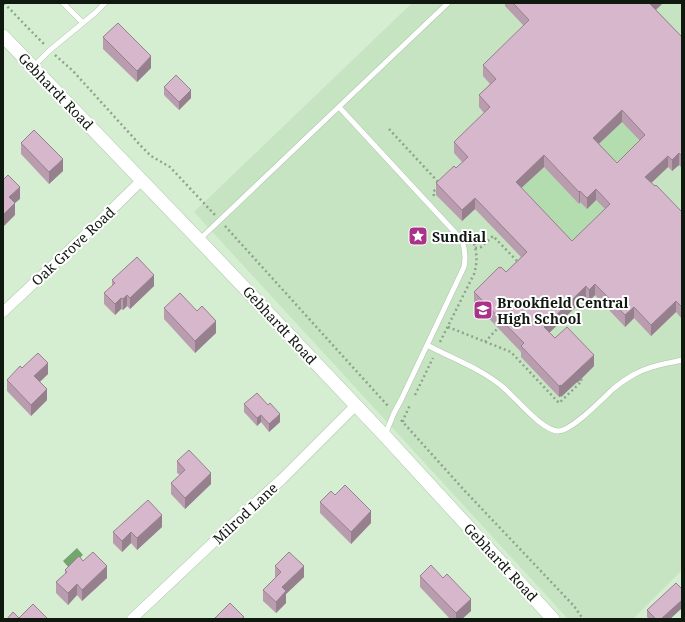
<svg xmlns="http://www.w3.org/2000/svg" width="685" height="622" viewBox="0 0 685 622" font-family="'Noto Serif',serif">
	<rect width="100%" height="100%" fill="#d5eed2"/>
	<path fill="#c6e4c2" d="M412 3H682V570L633 619H568L194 212Z"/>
	<path fill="#b3ddae" d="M622 122 645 147 617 174 593 149Z
		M544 167 579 203 580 202 587 209 596 200 610 215 572 252 516 193Z"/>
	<path fill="#73a66d" d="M77 548 83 555 69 568 63 561Z"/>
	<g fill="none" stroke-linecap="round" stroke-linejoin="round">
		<defs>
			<path id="service" d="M63 3 83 23
				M33 67 50 50 95 13 105 3
				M339 107 462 240C465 249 466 257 464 267L401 400 394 413 385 435
				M200 239 448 3
				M427 345C453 359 482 369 504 388 517 399 541 430 558 431 572 431 602 399 613 389 619 384 626 379 633 375 648 366 665 364 682 360"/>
			<path id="minor" d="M3 312 98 223 142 180
				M132 619 255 503 281 480 356 405"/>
			<path id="tertiary" d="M3 36 199 240 385 436 553 619"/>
		</defs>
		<use href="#service" stroke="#aec6ac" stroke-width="6"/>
		<use href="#minor" stroke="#aec6ac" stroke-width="11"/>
		<use href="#tertiary" stroke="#aec6ac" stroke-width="14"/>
		<path stroke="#8ea28c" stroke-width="2.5" stroke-dasharray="2 3" stroke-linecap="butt" d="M4 3 30 30 44 44
			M55 55 73 71 141 146 151 156 170 167 215 215
			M389 129 440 184
			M434 196 433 192 438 187
			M225 226 388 406
			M475 248 481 247 493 236 519 263
			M448 327 511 352 559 403 582 381 581 379
			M440 342 474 274C478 261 477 251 472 238
			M485 342 498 328
			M415 395 433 358
			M401 420 464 490 574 606 583 619
			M403 422V420L410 405"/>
		<use href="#service" stroke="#fff" stroke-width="5"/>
		<use href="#minor" stroke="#fff" stroke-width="10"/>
		<use href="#tertiary" stroke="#fff" stroke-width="13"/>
	</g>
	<path fill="#b99daf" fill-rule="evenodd" d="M505 3H663L656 10 682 37V168L679 165 672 171 668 167 651 183 682 212V319L676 312 651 336 634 318 625 327 595 295 589 301 586 297 549 333 555 338 594 366 577 383V382L561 397V396L559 397 521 357V352L474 303V292L506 272 521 257 475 209 462 221 436 195V183L456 168 462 162 454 153V142L484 113 479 107V95L490 84 483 76V65L524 26 505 6ZM622 122 640 141 617 163 599 144ZM544 167 579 204 580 202 587 209 596 200 605 209 572 241 521 188Z
		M103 37 151 68 137 82 103 49Z
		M164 87 191 98 179 110 164 95Z
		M21 143 63 171 49 184 21 154Z
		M112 280 154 286 130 309 127 306 123 310 121 309 115 315 104 304V293L112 286Z
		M164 308 216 333 195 353 164 319Z
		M48 374 40 382 47 400 31 416 7 391V380Z
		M244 404 280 422 269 432 261 422 257 426 244 412Z
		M177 461 211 484 185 509 171 494V483L180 475 177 473Z
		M335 495 371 523 351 544 320 513V502Z
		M162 527 137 550 131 543 122 552 113 543V532Z
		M83 561 107 578 82 601 77 595 68 605 56 593V582L65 574V570Z
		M275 566 304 577 286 594V603L276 613 263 601V590L275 578Z
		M420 576 443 578 471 611 462 619H450L420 587Z
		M682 589V608L670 619H649L647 617V610Z"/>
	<path fill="#96808e" d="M651 3H663L650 15V4Z
		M151 56V68L137 82V71Z
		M191 90V98L179 110V102Z
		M622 110V122L593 149V138Z
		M679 153V165L672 171V160Z
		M544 155V167L516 193V182Z
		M668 156V167L645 189V177Z
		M63 159V171L49 184V172Z
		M20 187V199L9 208V197Z
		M596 189V200L587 209V198Z
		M580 191V202L579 204V192Z
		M475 198V209L462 221V210Z
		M15 203V215L3 227V215Z
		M154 275V286L130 309V298Z
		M595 284V295L589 301V290Z
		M586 286V297L544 338V327Z
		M127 295V306L123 310V299Z
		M121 298V309L115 315V304Z
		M676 301V312L651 336V325Z
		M634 307V318L625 327V315Z
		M216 321V333L195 353V341Z
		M594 355V366L577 383V371Z
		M48 363V374L34 387V376Z
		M577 371V382L561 397V386Z
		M561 385V396L559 397V386Z
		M47 389V400L31 416V405Z
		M280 414V422L269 432V424Z
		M261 415V422L257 426V418Z
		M211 473V484L185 509V498Z
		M371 511V523L351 544V532Z
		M162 515V527L137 550V538Z
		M131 532V543L122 552V541Z
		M107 566V578L82 601V590Z
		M304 566V577L286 594V603L276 613V602L282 587Z
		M77 584V595L68 605V593Z
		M471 599V611L462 619H456V613Z
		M682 600V608L670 619H661Z"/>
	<path fill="#d7b7cb" stroke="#96808e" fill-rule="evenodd" d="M513 3H651L650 4 682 37V156L679 153 672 160 668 156 645 177 655 186 656 185 682 212V307L676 301 651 325 634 307 625 315 595 284 589 290 586 286 544 327 555 338 567 327 594 355 577 371 561 386V385L559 386 521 346 524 343 474 292 499 267V268L501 267 506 272 527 252 475 198 462 210 436 183 454 166 456 168 468 157 454 142 490 107 479 95 496 79 483 65 529 20ZM622 110 645 135 617 163 593 138ZM544 155 579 192 580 191 587 198 596 189 610 204 572 241 516 182Z
		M118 23 151 56 137 71 103 37Z
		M176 75 191 90 179 102 164 87Z
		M34 130 63 159 49 172 21 143Z
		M8 175 20 187 9 197 15 203 3 215V180Z
		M137 257 154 275 130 298 127 295 123 299 121 298 115 304 104 293 115 283 112 280Z
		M180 293 197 311 202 306 216 321 195 341 164 308Z
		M38 353 48 363 34 376 47 389 31 405 7 380 20 366 22 368Z
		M257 393 268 405 270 403 280 414 269 424 261 415 257 418 244 404Z
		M189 450 211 473 185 498 171 483 185 470 177 461Z
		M345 485 371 511 351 532 320 502 331 491 335 495Z
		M148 500 162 515 137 538 131 532 122 541 113 532Z
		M93 552 107 566 82 590 77 584 68 593 56 582 67 572 65 570 79 556 83 561Z
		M289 552 304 566 282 587 286 591 276 602 263 590 281 572 275 566Z
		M431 565 443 578 447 574 471 599 456 613 420 576Z
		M676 583 682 589V600L661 619H656L647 610Z
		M230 603 244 617 241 619H214Z
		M33 604 48 619H7L13 612 19 618Z"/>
	<defs>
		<symbol id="sight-square" viewBox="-11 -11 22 22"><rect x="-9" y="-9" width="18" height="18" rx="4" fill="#aa3288" stroke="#fff"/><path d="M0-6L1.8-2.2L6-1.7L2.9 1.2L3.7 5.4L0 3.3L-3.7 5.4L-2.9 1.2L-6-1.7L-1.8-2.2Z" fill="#fff"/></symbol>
		<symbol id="school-square" viewBox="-11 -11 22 22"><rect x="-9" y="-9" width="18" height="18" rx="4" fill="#aa3288" stroke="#fff"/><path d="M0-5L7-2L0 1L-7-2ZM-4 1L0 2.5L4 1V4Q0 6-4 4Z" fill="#fff"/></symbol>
	</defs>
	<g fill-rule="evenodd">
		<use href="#sight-square" x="407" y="225" width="22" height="22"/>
		<use href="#school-square" x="472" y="299" width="22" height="22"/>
	</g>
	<g text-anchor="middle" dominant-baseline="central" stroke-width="4" stroke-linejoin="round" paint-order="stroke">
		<g font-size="14" fill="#10190f" stroke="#fff">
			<text transform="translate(56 91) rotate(46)">Gebhardt Road</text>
			<text transform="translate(73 246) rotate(-43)">Oak Grove Road</text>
			<text transform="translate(280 325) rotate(47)">Gebhardt Road</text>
			<text transform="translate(245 513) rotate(-43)">Milrod Lane</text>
			<text transform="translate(501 562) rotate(47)">Gebhardt Road</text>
		</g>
		<g font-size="14" font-weight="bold" fill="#10190f" stroke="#fff" text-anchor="start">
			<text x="432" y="236">Sundial</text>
			<text x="497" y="302">Brookfield Central<tspan x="497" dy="16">High School</tspan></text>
		</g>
	</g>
	<rect width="685" height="622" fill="none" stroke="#10190f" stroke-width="8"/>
</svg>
